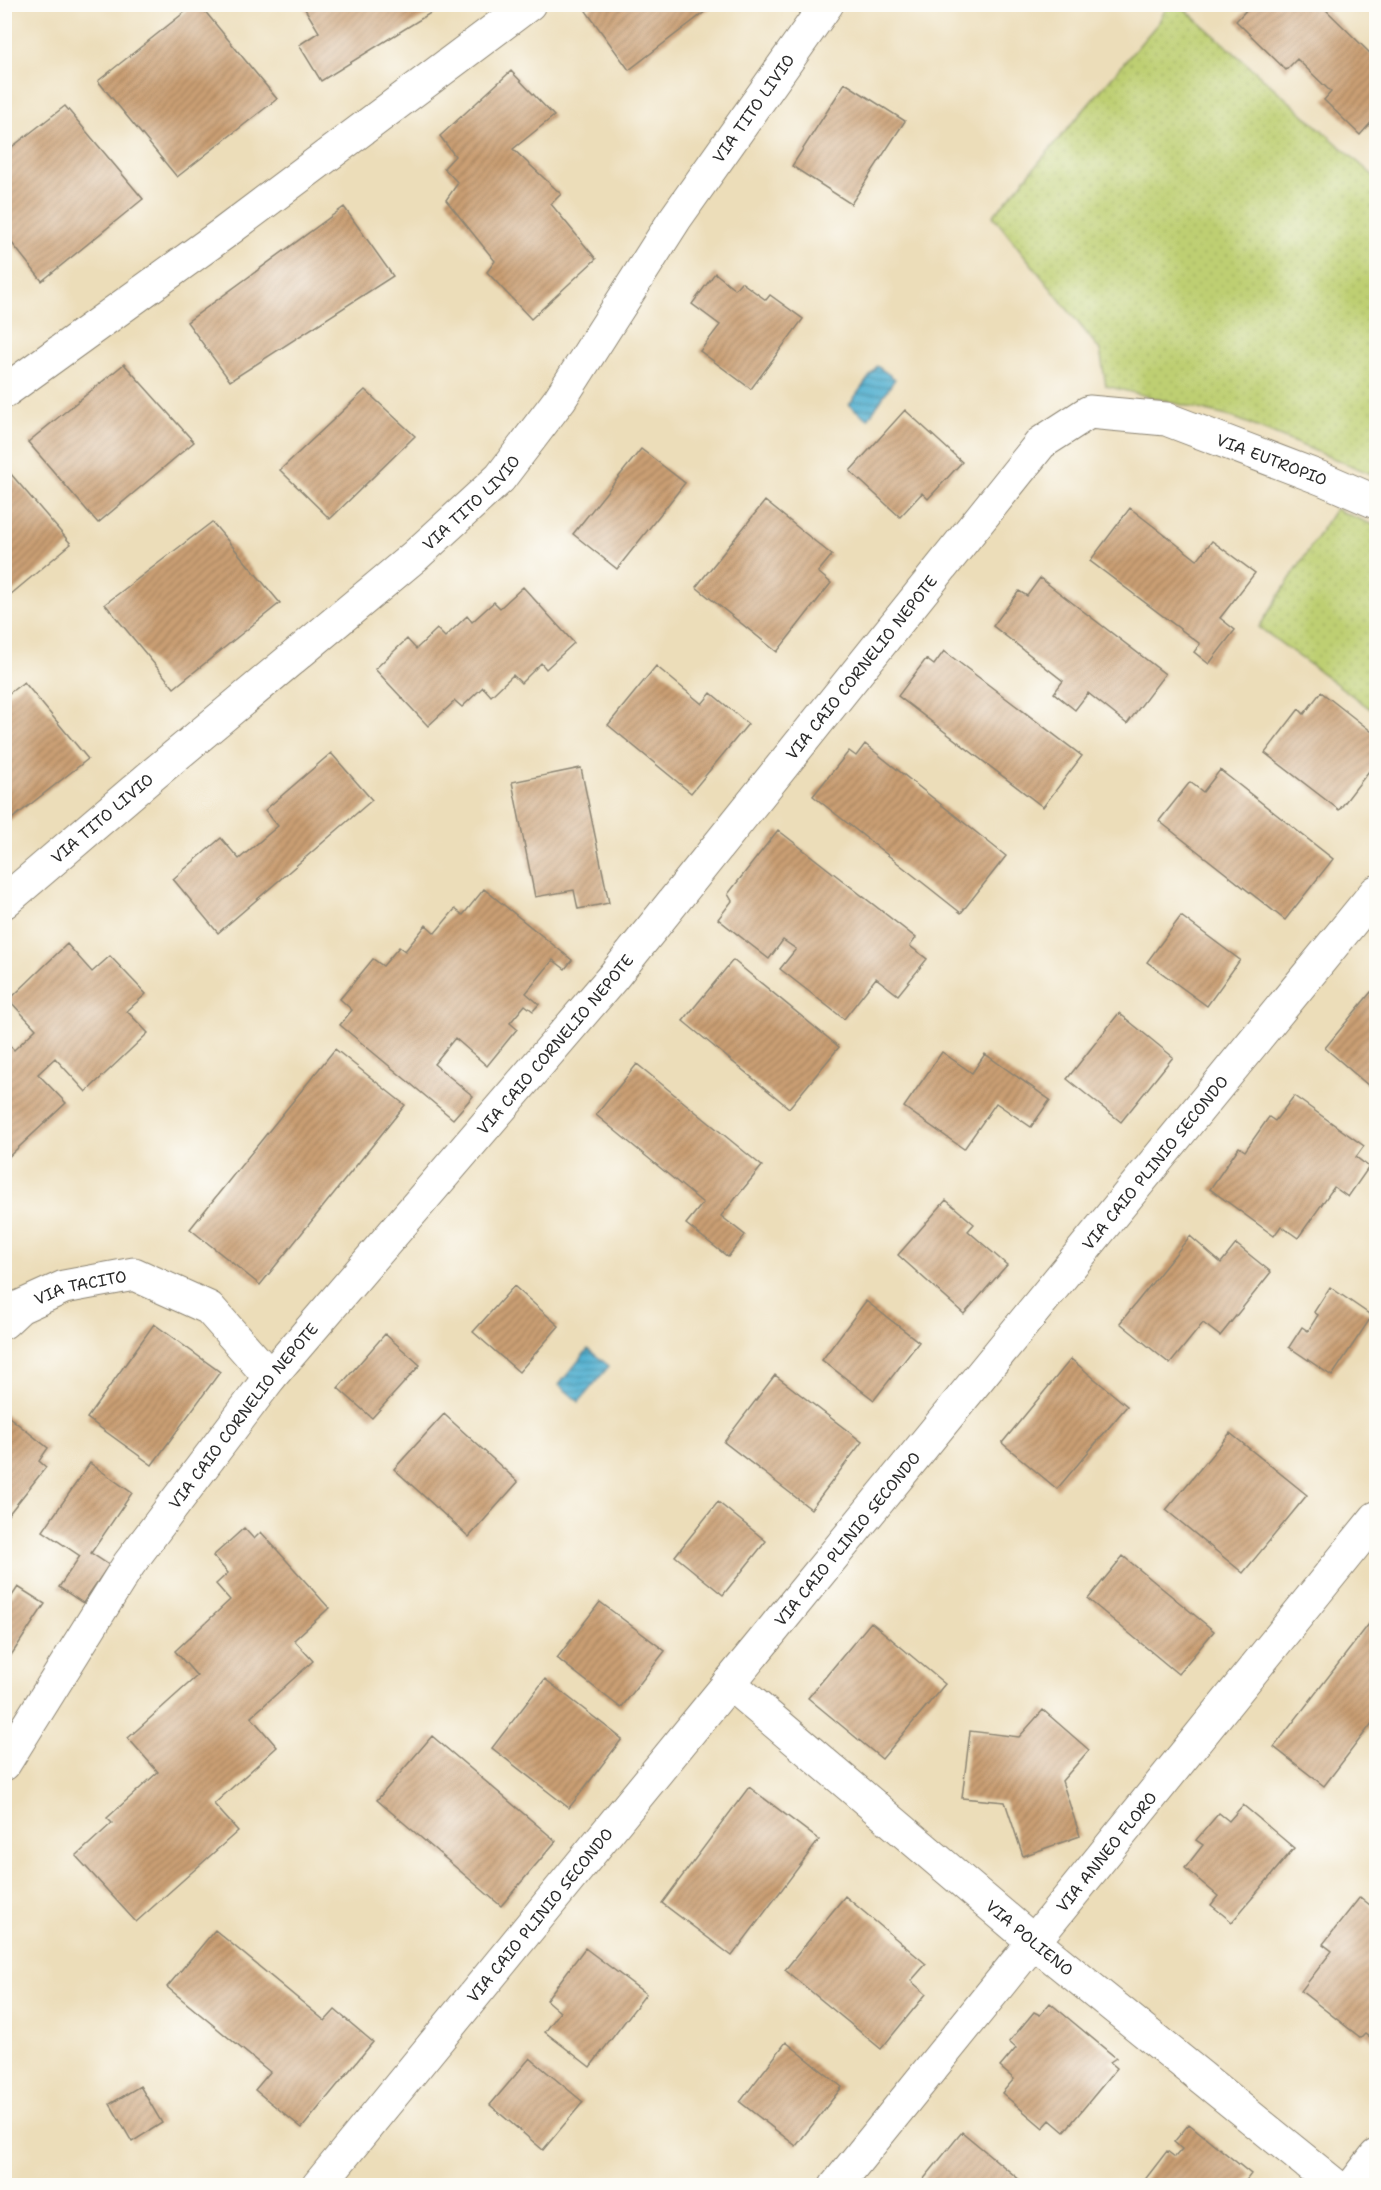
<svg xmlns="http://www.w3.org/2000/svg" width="1381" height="2190" viewBox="0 0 1381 2190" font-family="'Shantell Sans',sans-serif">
	<defs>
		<pattern id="grass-dots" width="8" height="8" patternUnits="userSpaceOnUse" patternTransform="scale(1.5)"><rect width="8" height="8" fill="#becf72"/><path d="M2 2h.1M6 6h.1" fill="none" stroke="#a3b263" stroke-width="1.8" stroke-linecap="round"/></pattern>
		<pattern id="water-rules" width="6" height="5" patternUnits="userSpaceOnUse" patternTransform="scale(1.5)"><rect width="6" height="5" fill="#52b0d0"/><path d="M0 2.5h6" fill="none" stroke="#448fa9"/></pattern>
		<pattern id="building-hatch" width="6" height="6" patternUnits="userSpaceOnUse" patternTransform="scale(1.5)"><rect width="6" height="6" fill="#ca9f73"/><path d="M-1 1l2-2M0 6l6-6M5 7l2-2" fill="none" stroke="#a4825f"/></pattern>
	</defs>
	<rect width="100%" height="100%" fill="#fdfcf7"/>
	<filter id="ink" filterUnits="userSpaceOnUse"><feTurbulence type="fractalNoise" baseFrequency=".0167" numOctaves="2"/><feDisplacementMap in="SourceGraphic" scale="12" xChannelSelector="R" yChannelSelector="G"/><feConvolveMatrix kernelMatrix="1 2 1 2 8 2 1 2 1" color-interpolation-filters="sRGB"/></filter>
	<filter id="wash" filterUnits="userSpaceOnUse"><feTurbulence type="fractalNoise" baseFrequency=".008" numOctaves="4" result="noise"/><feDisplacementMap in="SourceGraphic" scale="24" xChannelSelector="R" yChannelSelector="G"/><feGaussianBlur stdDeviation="1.35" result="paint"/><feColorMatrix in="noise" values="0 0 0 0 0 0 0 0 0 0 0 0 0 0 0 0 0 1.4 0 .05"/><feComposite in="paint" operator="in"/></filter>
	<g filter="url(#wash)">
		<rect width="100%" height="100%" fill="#ecddb9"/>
		<path fill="url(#grass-dots)" stroke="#747d4e" stroke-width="1.5" d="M1168 5H1180L1376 178V476L1235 418 1106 386 1100 350 993 216 1158 23Z
			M1335 509 1376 526V713L1259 627Z"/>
		<path fill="url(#water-rules)" stroke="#3e6e7e" stroke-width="1.5" d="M877 366 895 379 868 419 849 405Z
			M588 1349 609 1366 579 1402 559 1385Z"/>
		<g id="blocks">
			<path fill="url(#building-hatch)" d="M195 4H199L277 99 177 177 98 81Z
				M302 4H445L321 81 299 45 319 32Z
				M595 4H715L629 70 586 11Z
				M1252 4H1320L1376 59V117L1360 135 1324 100 1331 92 1297 59 1286 70 1236 21Z
				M511 71 554 116 513 149 561 194 551 204 596 259 531 319 487 272 495 261 446 200 458 183 444 168 455 156 440 136Z
				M845 83 905 121 851 204 792 166Z
				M65 106 143 199 42 281 4 233V153Z
				M344 207 393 276 230 381 187 322Z
				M715 273 735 289 741 282 766 300 770 295 803 319 751 389 700 351 720 325 692 304Z
				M124 364 194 442 98 523 28 442Z
				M365 390 415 436 330 519 280 470Z
				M905 410 962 462 928 499 922 493 900 517 850 471Z
				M641 449 685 483 617 569 573 534Z
				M4 466 71 544 4 600Z
				M765 501 832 555 818 572 831 583 777 652 696 587Z
				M1130 508 1197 560 1212 541 1255 573 1220 618 1235 630 1209 664 1194 652 1200 644 1090 561Z
				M212 522 280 603 174 688 105 604Z
				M1040 578 1165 674 1127 724 1088 693 1075 710 1054 693 1063 681 993 626 1019 591 1027 596Z
				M523 587 574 643 546 669 541 663 521 683 513 675 491 696 483 687 462 707 455 701 428 726 375 669 407 639 416 649 437 629 445 637 467 616 472 622 494 602 500 608Z
				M944 651 1082 756 1043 807 898 696 926 659 934 665Z
				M656 666 702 704 711 693 748 724 691 793 608 725Z
				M24 682 88 759 4 825V697Z
				M1321 692 1376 735V762L1339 810 1265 753 1299 709 1304 714Z
				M865 744 1006 856 961 913 813 796 849 751 856 756Z
				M331 753 372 800 218 933 173 879 221 838 239 859 278 826 265 810Z
				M581 768 609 903 578 909 574 890 535 897 512 782Z
				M1220 770 1333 859 1285 920 1159 821 1190 782 1203 792Z
				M778 830 916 938 910 946 927 959 898 995 876 978 844 1019 780 969 796 949 783 940 769 959 718 919 732 901 728 894Z
				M484 889 572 960 565 969 553 960 526 993 539 1004 533 1011 525 1005 510 1023 517 1029 487 1066 455 1038 434 1064 473 1096 453 1119 340 1025 352 1010 340 999 373 959 383 966 399 947 405 951 426 925 435 933 455 909 463 915Z
				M1181 916 1240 960 1207 1006 1147 962Z
				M67 944 92 972 110 956 146 994 127 1011 148 1033 86 1092 55 1058 38 1074 66 1103 4 1161V1040L14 1050 36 1029 9 1000Z
				M733 960 839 1047 789 1108 683 1021Z
				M1376 989V1092L1325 1048 1371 992 1373 993Z
				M1119 1013 1173 1057 1121 1122 1067 1079Z
				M335 1049 405 1105 260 1285 190 1229Z
				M942 1052 972 1073 985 1054 1050 1100 1031 1127 996 1103 964 1149 904 1107Z
				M637 1064 762 1166 721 1216 745 1235 728 1257 686 1224 703 1203 596 1115Z
				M1294 1096 1364 1146 1356 1157 1369 1167 1348 1197 1334 1187 1298 1238 1281 1226 1274 1236 1210 1189 1239 1147 1245 1151 1269 1117 1275 1121Z
				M946 1200 974 1224 968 1231 1007 1265 964 1314 898 1255Z
				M1190 1236 1221 1263 1236 1244 1271 1272 1220 1336 1203 1323 1170 1364 1120 1323Z
				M514 1286 559 1326 519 1372 473 1332Z
				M1330 1287 1372 1316 1332 1376 1289 1347 1302 1327 1308 1331 1318 1315 1314 1312Z
				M866 1301 919 1342 874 1400 822 1360Z
				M154 1324 220 1372 152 1465 87 1418Z
				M385 1334 420 1365 372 1418 338 1388Z
				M1071 1359 1127 1406 1057 1489 1002 1443Z
				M775 1375 862 1442 811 1509 724 1442Z
				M4 1413 48 1448 39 1461 46 1467 4 1520Z
				M444 1414 518 1482 469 1537 394 1469Z
				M1230 1433 1307 1495 1243 1573 1166 1510Z
				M90 1463 132 1493 91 1553 109 1565 83 1603 59 1587 80 1556 43 1531Z
				M718 1502 766 1541 723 1595 675 1556Z
				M244 1528 254 1539 261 1532 329 1608 294 1640 313 1661 251 1717 277 1747 214 1804 238 1831 136 1922 76 1856 112 1823 107 1818 158 1772 128 1738 197 1676 175 1651 230 1600 216 1584 228 1573 213 1556Z
				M1123 1556 1214 1631 1178 1674 1088 1599Z
				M18 1587 45 1604 4 1666V1592L12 1596Z
				M600 1602 665 1651 621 1708 557 1658Z
				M1376 1615V1718L1324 1786 1274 1747Z
				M871 1622 945 1684 882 1759 808 1698Z
				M545 1679 622 1739 569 1808 492 1748Z
				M1043 1710 1089 1750 1062 1781 1080 1836 1023 1856 1005 1802 962 1798 970 1731 1019 1737Z
				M432 1736 556 1841 501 1906 377 1800Z
				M749 1787 819 1840 732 1956 662 1903Z
				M1243 1805 1294 1848 1232 1922 1211 1905 1218 1896 1185 1868 1203 1845 1196 1840 1219 1813 1229 1821Z
				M845 1896 926 1964 911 1981 926 1994 881 2049 785 1970Z
				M1360 1897 1376 1910V2043L1365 2034 1361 2038 1301 1991 1332 1951 1323 1944Z
				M215 1930 325 2021 335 2010 373 2042 302 2128 255 2090 270 2072 167 1987Z
				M585 1948 646 1994 590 2067 545 2032 560 2012 546 2000Z
				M1050 2003 1116 2058 1110 2062 1117 2068 1064 2132 1050 2120 1043 2128 1002 2093 1014 2079 1000 2067 1016 2048 1009 2042 1034 2012 1040 2015Z
				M786 2042 842 2087 796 2146 740 2102Z
				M530 2058 583 2102 543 2150 490 2105Z
				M140 2086 162 2123 132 2142 110 2104Z
				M1189 2124 1251 2174 1242 2186H1140L1167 2151 1175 2157 1182 2149 1174 2142Z
				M962 2132 1027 2186H918Z"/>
		</g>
	</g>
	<g filter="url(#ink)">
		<use href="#blocks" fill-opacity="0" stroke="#8c8472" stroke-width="1.5"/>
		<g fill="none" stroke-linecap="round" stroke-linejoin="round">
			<defs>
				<g id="minor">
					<path d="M4 392 224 233 529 4"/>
					<path id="s1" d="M4 902 150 777 415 556 500 478 560 399 675 219 827 4"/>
					<path id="s2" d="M4 1322 20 1307 64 1287 134 1274 209 1308 270 1377"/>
					<path id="s3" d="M729 1683 1034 1942 1336 2186"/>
					<path id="s4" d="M4 1764 129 1564 270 1377 613 977 1041 443 1089 412 1166 419 1323 479 1376 502"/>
					<path id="s5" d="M318 2186 1376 892"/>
					<path id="s6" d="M836 2186 1376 1518"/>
					<path d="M1353 2186 1376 2156"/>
				</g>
			</defs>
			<use href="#minor" stroke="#8c8472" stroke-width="35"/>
			<use href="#minor" stroke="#fff" stroke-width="33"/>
		</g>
	</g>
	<g text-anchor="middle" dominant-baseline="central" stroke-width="4.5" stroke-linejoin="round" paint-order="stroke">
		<g font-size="16" fill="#2b2b2b" stroke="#fdfcf7">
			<text stroke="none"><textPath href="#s1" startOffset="1101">VIA TITO LIVIO</textPath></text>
			<text stroke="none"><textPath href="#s4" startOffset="1929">VIA EUTROPIO</textPath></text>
			<text stroke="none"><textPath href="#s1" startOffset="615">VIA TITO LIVIO</textPath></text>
			<text stroke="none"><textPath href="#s4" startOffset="1394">VIA CAIO CORNELIO NEPOTE</textPath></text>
			<text stroke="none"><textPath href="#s1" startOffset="129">VIA TITO LIVIO</textPath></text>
			<text stroke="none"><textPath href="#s4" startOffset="908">VIA CAIO CORNELIO NEPOTE</textPath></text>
			<text stroke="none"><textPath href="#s5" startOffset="1322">VIA CAIO PLINIO SECONDO</textPath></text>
			<text stroke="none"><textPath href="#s2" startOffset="86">VIA TACITO</textPath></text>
			<text stroke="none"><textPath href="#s4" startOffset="423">VIA CAIO CORNELIO NEPOTE</textPath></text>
			<text stroke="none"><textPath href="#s5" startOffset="836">VIA CAIO PLINIO SECONDO</textPath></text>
			<text stroke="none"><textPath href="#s6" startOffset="430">VIA ANNEO FLORO</textPath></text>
			<text stroke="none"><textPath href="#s5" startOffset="350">VIA CAIO PLINIO SECONDO</textPath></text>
			<text stroke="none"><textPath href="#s3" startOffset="394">VIA POLIENO</textPath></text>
		</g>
	</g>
	<rect width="1381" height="2190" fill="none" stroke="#fdfcf7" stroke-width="24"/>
</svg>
